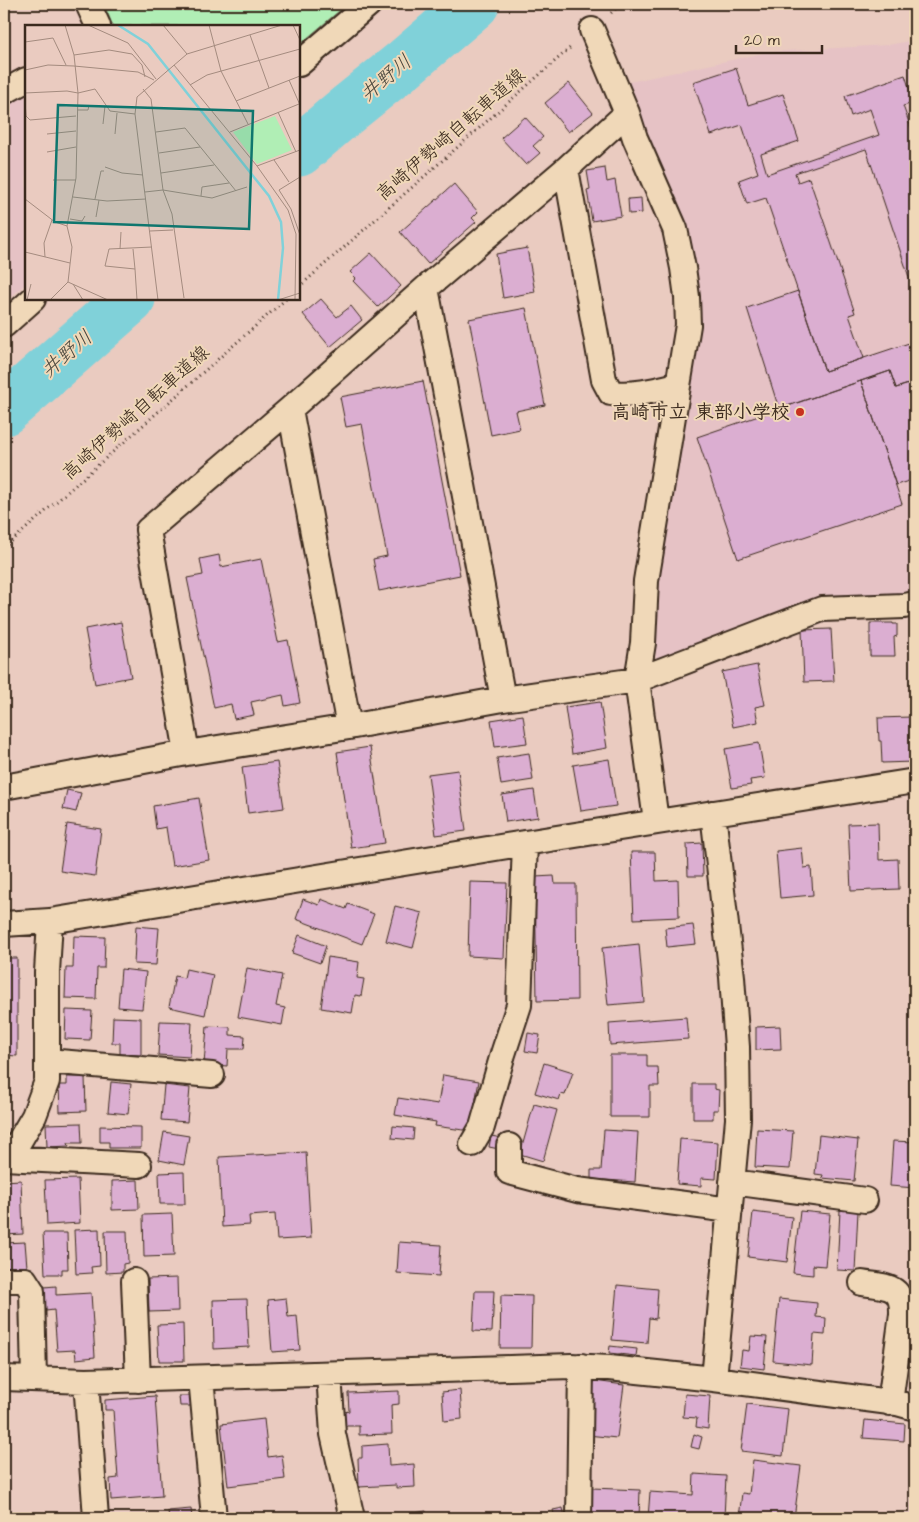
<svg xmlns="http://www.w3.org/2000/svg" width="919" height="1522" viewBox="0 0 919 1522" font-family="'Architects Daughter','Klee One',sans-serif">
	<rect width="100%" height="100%" fill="#eacbc0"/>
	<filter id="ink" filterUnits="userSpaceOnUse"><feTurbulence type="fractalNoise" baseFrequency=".02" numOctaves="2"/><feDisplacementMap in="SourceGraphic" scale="10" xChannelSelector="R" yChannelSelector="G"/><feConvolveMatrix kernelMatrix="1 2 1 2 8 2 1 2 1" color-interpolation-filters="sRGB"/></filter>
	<g filter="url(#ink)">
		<path fill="#e6c2c5" d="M915 40V592L842 596 797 606 740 627 658 662 654 650V599L697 298 689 233 625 83 768 52 888 45Z
			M26 95V283L4 304V107Z"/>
		<path fill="#b0eeb5" stroke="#768c6a" d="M104 4H347L299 45V26H113Z"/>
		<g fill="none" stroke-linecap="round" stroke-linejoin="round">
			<path stroke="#80d1d9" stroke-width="51" d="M299 151 342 114 404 64 474 4
				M4 410 130 299"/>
		</g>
		<path fill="#dbaed1" stroke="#3b2a1e" d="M736 68 748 105 783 94 799 141 761 154 767 174 879 135 870 109 851 116 845 96 905 75 914 103 903 106 911 128 915 127V295L866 149 795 173 798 182 809 178 855 313 849 315 864 358 825 371 766 198 747 204 739 180 758 173 742 125 711 135 693 82Z
			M569 83 593 113 568 132 545 103Z
			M525 117 543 137 533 146 540 153 526 165 501 138Z
			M605 168 607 182 615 180 621 216 592 221 587 190 590 189 587 171Z
			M454 184 478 212 472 218 476 222 428 264 400 232Z
			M641 198 642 213 629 214 628 199Z
			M527 248 535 292 503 298 496 254Z
			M371 253 401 286 378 307 353 281 356 278 350 272Z
			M798 291 825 371 915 341V382L896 388 890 371 779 409 747 308Z
			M321 299 337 317 351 306 362 320 330 347 303 314Z
			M526 308 545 405 516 411 520 429 491 435 469 319Z
			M890 371 896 388 915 382V479L896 485 861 381Z
			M423 381 460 575 379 591 373 559 387 556 362 424 346 427 340 397Z
			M861 381 902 504 738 559 697 437Z
			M219 555 221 567 261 559 278 642 288 640 300 703 285 706 283 695 251 702 254 715 234 719 231 704 214 708 187 578 203 575 200 559Z
			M121 622 131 677 95 684 85 629Z
			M870 623H893V624H897V636L894 637 895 656H870Z
			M831 629 834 681 804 682 802 630Z
			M757 665 765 705 755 707 758 722 733 727 722 672Z
			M600 702 607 748 572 754 565 707Z
			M523 715 527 743 495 747 491 720Z
			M911 717 913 762 882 763 881 741H879L878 718Z
			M759 743 765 778 750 780 751 785 732 788 725 749Z
			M370 747 385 843 351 848 337 752Z
			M529 753 533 780 501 785 497 758Z
			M609 759 616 806 581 811 573 765Z
			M277 762 284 808 248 813 242 767Z
			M458 770 466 831 436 835 428 774Z
			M67 790 81 793 76 812 63 809Z
			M534 790 538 817 506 822 502 795Z
			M199 798 209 860 172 866 166 827 156 829 153 806Z
			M911 817H915V891H913Z
			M878 823 879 860 898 859 899 889 851 891 848 824Z
			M67 824 101 829 95 876 60 871Z
			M702 843 703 876H688L687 844Z
			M802 848 804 868 811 867 813 895 780 898 776 851Z
			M631 852H655L656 881 678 880 679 917 634 919Z
			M554 876 555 884H576L577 1000 537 1001 535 877Z
			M470 882 507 883 504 958 468 956Z
			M303 899 319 905 321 899 346 909 348 904 374 914 362 944 296 919Z
			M395 906 422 913 413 948 386 941Z
			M693 925 696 944 667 947 665 928Z
			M136 926 159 928 156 965 134 964Z
			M299 935 326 946 320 963 292 953Z
			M74 936 105 937 104 968H97L96 999 65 998 66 968H73Z
			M639 944 644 1002 608 1005 602 948Z
			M328 957 359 962 357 978 364 979 361 996 355 995 352 1013 321 1008Z
			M4 958H17V1056L4 1055Z
			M247 968 282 975 276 1006 285 1008 282 1025 238 1017Z
			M121 969 146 972 142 1009 118 1007Z
			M186 969 213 975 205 1015 169 1007 175 976 184 978Z
			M66 1010 92 1011 90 1040 65 1039Z
			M113 1017 141 1018V1055L120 1054V1043H112Z
			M686 1017 688 1039 610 1045 609 1023Z
			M160 1021 192 1022 190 1057 158 1055Z
			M207 1026 230 1027V1035L245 1036 244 1049H228L227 1066 204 1064Z
			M780 1026 781 1049 756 1050V1027Z
			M528 1033 540 1035 537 1053 525 1051Z
			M610 1055H647V1067H658L659 1086H650V1117H610Z
			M544 1063 573 1072 565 1095 561 1094 559 1100 535 1093Z
			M443 1075 479 1081 470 1131 435 1126 436 1122 395 1115 398 1098 438 1104Z
			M67 1077H85L86 1111 60 1112 59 1085H67Z
			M111 1082 131 1084 128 1114 108 1112Z
			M693 1084H714V1089L719 1090 718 1110H713V1119H693Z
			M164 1085 190 1088 187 1122 161 1120Z
			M534 1104 557 1110 543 1161 520 1154Z
			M81 1123 82 1143H68L69 1146 47 1147 46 1124Z
			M100 1126 141 1127V1148H109V1142H100Z
			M393 1126 414 1128 413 1140 392 1138Z
			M757 1129 793 1131 790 1169 755 1167Z
			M604 1130 638 1132 635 1182 591 1179V1170H601Z
			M164 1132 189 1136 184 1165 159 1160Z
			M819 1135 858 1140 854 1181 822 1178 823 1175 815 1174Z
			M491 1136 502 1138 499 1149 489 1147Z
			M680 1139 718 1142 716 1179 701 1178V1186L677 1184Z
			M893 1141 915 1142V1188L890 1186Z
			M306 1152 311 1238 277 1240 275 1214 249 1216 250 1225 222 1227 219 1157Z
			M184 1172 185 1204H160L159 1173Z
			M78 1179 80 1223 47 1225 45 1180Z
			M21 1180 23 1234 4 1235V1181Z
			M138 1180 139 1209 112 1210V1181Z
			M840 1210 858 1211 855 1271 837 1270Z
			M800 1211 830 1214 825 1266 813 1265V1275L793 1273Z
			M753 1212 792 1217 787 1262 748 1257Z
			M172 1214 174 1256 144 1257 143 1215Z
			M99 1229 100 1266 91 1267 92 1273 76 1274 74 1230Z
			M105 1231H127L128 1263 123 1264V1272L106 1273Z
			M43 1233H67L68 1269H62V1274H45Z
			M25 1242 27 1267 4 1268V1243Z
			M399 1242 441 1245 439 1276 397 1273Z
			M177 1278 178 1311 149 1312 148 1279Z
			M617 1285 658 1289 656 1319 649 1318 647 1343 612 1340Z
			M56 1286V1295L91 1293 95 1357 76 1359 75 1350 57 1351 54 1310 46 1311 44 1287Z
			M475 1291H494L492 1332 473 1331Z
			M501 1295 532 1296 531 1348H500Z
			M286 1298 288 1317 297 1316 300 1350 272 1352 268 1300Z
			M247 1299 249 1347 214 1349 213 1300Z
			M779 1299 817 1303 816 1317 826 1318 825 1335 814 1334 812 1365 773 1361Z
			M183 1324 184 1361H159L157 1325Z
			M751 1336 767 1337 764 1369 740 1366 742 1350 749 1351Z
			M610 1346 637 1349 636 1356 609 1353Z
			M594 1381 624 1385 617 1438 587 1435Z
			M460 1390 462 1419 444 1421 442 1392Z
			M399 1391V1404L391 1405 392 1434 359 1435V1426H345L344 1412 349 1411 348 1393Z
			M685 1394 710 1396 708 1429 696 1427 697 1418 683 1417Z
			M155 1396 162 1496 111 1500 110 1479 118 1478 113 1410H105V1400Z
			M179 1396H194V1406H180Z
			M747 1404 788 1409 783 1456 741 1451Z
			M264 1419 268 1457 282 1455 285 1479 228 1486 221 1424Z
			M865 1420 905 1424 904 1441 863 1438Z
			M694 1434 702 1437 699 1449 691 1447Z
			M388 1444 389 1466 414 1464 415 1487 396 1488V1485L359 1487 358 1458H362V1446Z
			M753 1460 801 1466 794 1518H739L742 1493 749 1494Z
			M694 1474 726 1476 724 1518H648L650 1492 693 1495Z
			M592 1488 640 1490 639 1518H591Z
			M563 1508 565 1518H555L553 1510Z
			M191 1509 192 1518H203H169L168 1511Z
			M426 1511 428 1518H386Z"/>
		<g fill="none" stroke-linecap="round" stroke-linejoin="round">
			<defs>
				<path id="street" d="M88 4 98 26
					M592 30 627 113 635 138 675 229 683 268 687 297 688 325 646 581 643 643 637 680 656 821
					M299 64 369 4
					M4 92 26 80
					M566 169 604 380 611 393C633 396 656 390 677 385
					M426 288 503 699
					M4 325 33 299
					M290 409 349 727
					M187 753 148 530 290 409 426 288 566 169 627 113
					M4 787 187 753 349 727 503 699 637 680 822 609 904 606 915 604
					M713 813 732 977 737 1047 738 1119 714 1379
					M4 924 50 921 525 843 915 781
					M47 1061 212 1075
					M472 1144 482 1127 503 1054 519 1005 525 843
					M509 1146V1172L577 1190 730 1210
					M4 1156 17 1145 34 1116 47 1081V972L50 921
					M4 1158 139 1165
					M732 1182 865 1200
					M4 1280H25L32 1291 34 1379
					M134 1281 138 1380
					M862 1283C885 1287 903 1284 902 1314L890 1403
					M329 1374 333 1434 352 1518
					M4 1378 86 1381 571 1366 609 1368 714 1379 897 1403 915 1408
					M201 1378 214 1518
					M86 1381 96 1518
					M579 1518 581 1366"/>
			</defs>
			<use href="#street" stroke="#3b2a1e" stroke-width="28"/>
			<path stroke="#3b2a1e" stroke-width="3" stroke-dasharray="1 4" stroke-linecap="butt" d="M611 13 621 4
				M299 287 570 48
				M4 548 286 299"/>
			<use href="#street" stroke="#f0d8b8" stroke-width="24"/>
		</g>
	</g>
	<circle fill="#c8321e" stroke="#f0d8b8" stroke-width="2" cx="800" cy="412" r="5"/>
	<g text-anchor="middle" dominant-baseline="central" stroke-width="4" stroke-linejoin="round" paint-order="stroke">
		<g font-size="19" fill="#3b2a1e" stroke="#f0d8b8">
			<text transform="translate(451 135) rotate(-41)">高崎伊勢崎自転車道線</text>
			<text transform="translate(136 413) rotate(-42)">高崎伊勢崎自転車道線</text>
		</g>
		<g font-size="19" font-weight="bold" fill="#3b2a1e" stroke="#f0d8b8" text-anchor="end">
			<text x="790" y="412">高崎市立 東部小学校</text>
		</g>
		<g font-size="20" font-style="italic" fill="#45433a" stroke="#f0d8b8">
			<text transform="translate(386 78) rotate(-40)">井野川</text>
			<text transform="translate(67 354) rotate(-41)">井野川</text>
		</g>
	</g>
	<g transform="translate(25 25)">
		<rect width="275" height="275" fill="#eacbc0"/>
		<path d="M250 91 267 125 232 139 208 107Z" fill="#b0eeb5"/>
		<path fill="none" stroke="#80d1d9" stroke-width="2.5" d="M93 0 123 19 244 171 256 197 258 223 253 275"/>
		<path fill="none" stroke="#a48b7f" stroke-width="1" d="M63 0 103 18 131 54M138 0 162 29M184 0 196 46 223 99M268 0 275 15M225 10 244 63M0 17 28 13 41 40M49 30 84 25 107 29 117 40 120 52M149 40 232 141 263 185 271 209 270 275M0 45 23 40 49 41 113 47 129 55M264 55 275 80M165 60 182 50 275 24M118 64 126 74 138 165 147 189 159 273M0 68 42 66 53 68 70 64 85 86 110 89M0 76 1 91 5 95 51 91M211 76 275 51M52 85H63L64 80M253 87 271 127M78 99 80 81M131 107 160 103 211 166M205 107 274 79M22 109 51 106M90 109 92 88M22 127 51 122M134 128 175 122M249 135 264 157M232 141 275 125M80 142 97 148 118 150M136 148 189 140M275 152 254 165 266 184 275 210M28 155H51M120 167 138 165 187 173 222 162M176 171 177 162 204 158M48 172 82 176 121 174M0 174 30 197 42 201M70 174 76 146H79M71 192 74 175M45 194 57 196 60 191M125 206 148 205M95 224 96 207M108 224 110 244 80 241 84 224 127 222M0 227 45 238M20 232 19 218 27 195M110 244 112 275M43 257 83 275M48 259 58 275M2 275 6 259M25 275 43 257 47 222 42 201 51 153 53 68 49 30 40 0M133 275 110 89 112 72 162 29 257 0M253 275 275 268"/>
		<path fill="#0f766e" fill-opacity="0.15" stroke="#0f766e" stroke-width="2.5" d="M33 80 228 86 224 204 29 197Z"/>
		<rect width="275" height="275" fill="none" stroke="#3b2a1e" stroke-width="2.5"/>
	</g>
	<rect width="919" height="1522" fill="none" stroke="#f0d8b8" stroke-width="20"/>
	<rect x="10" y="10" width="899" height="1502" fill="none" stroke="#3b2a1e" stroke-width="2" filter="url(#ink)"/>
	<path d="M736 45v8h86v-8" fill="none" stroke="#3b2a1e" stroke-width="2.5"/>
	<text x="744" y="45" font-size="15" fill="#3b2a1e" stroke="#f0d8b8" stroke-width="4" paint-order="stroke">20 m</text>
</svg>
